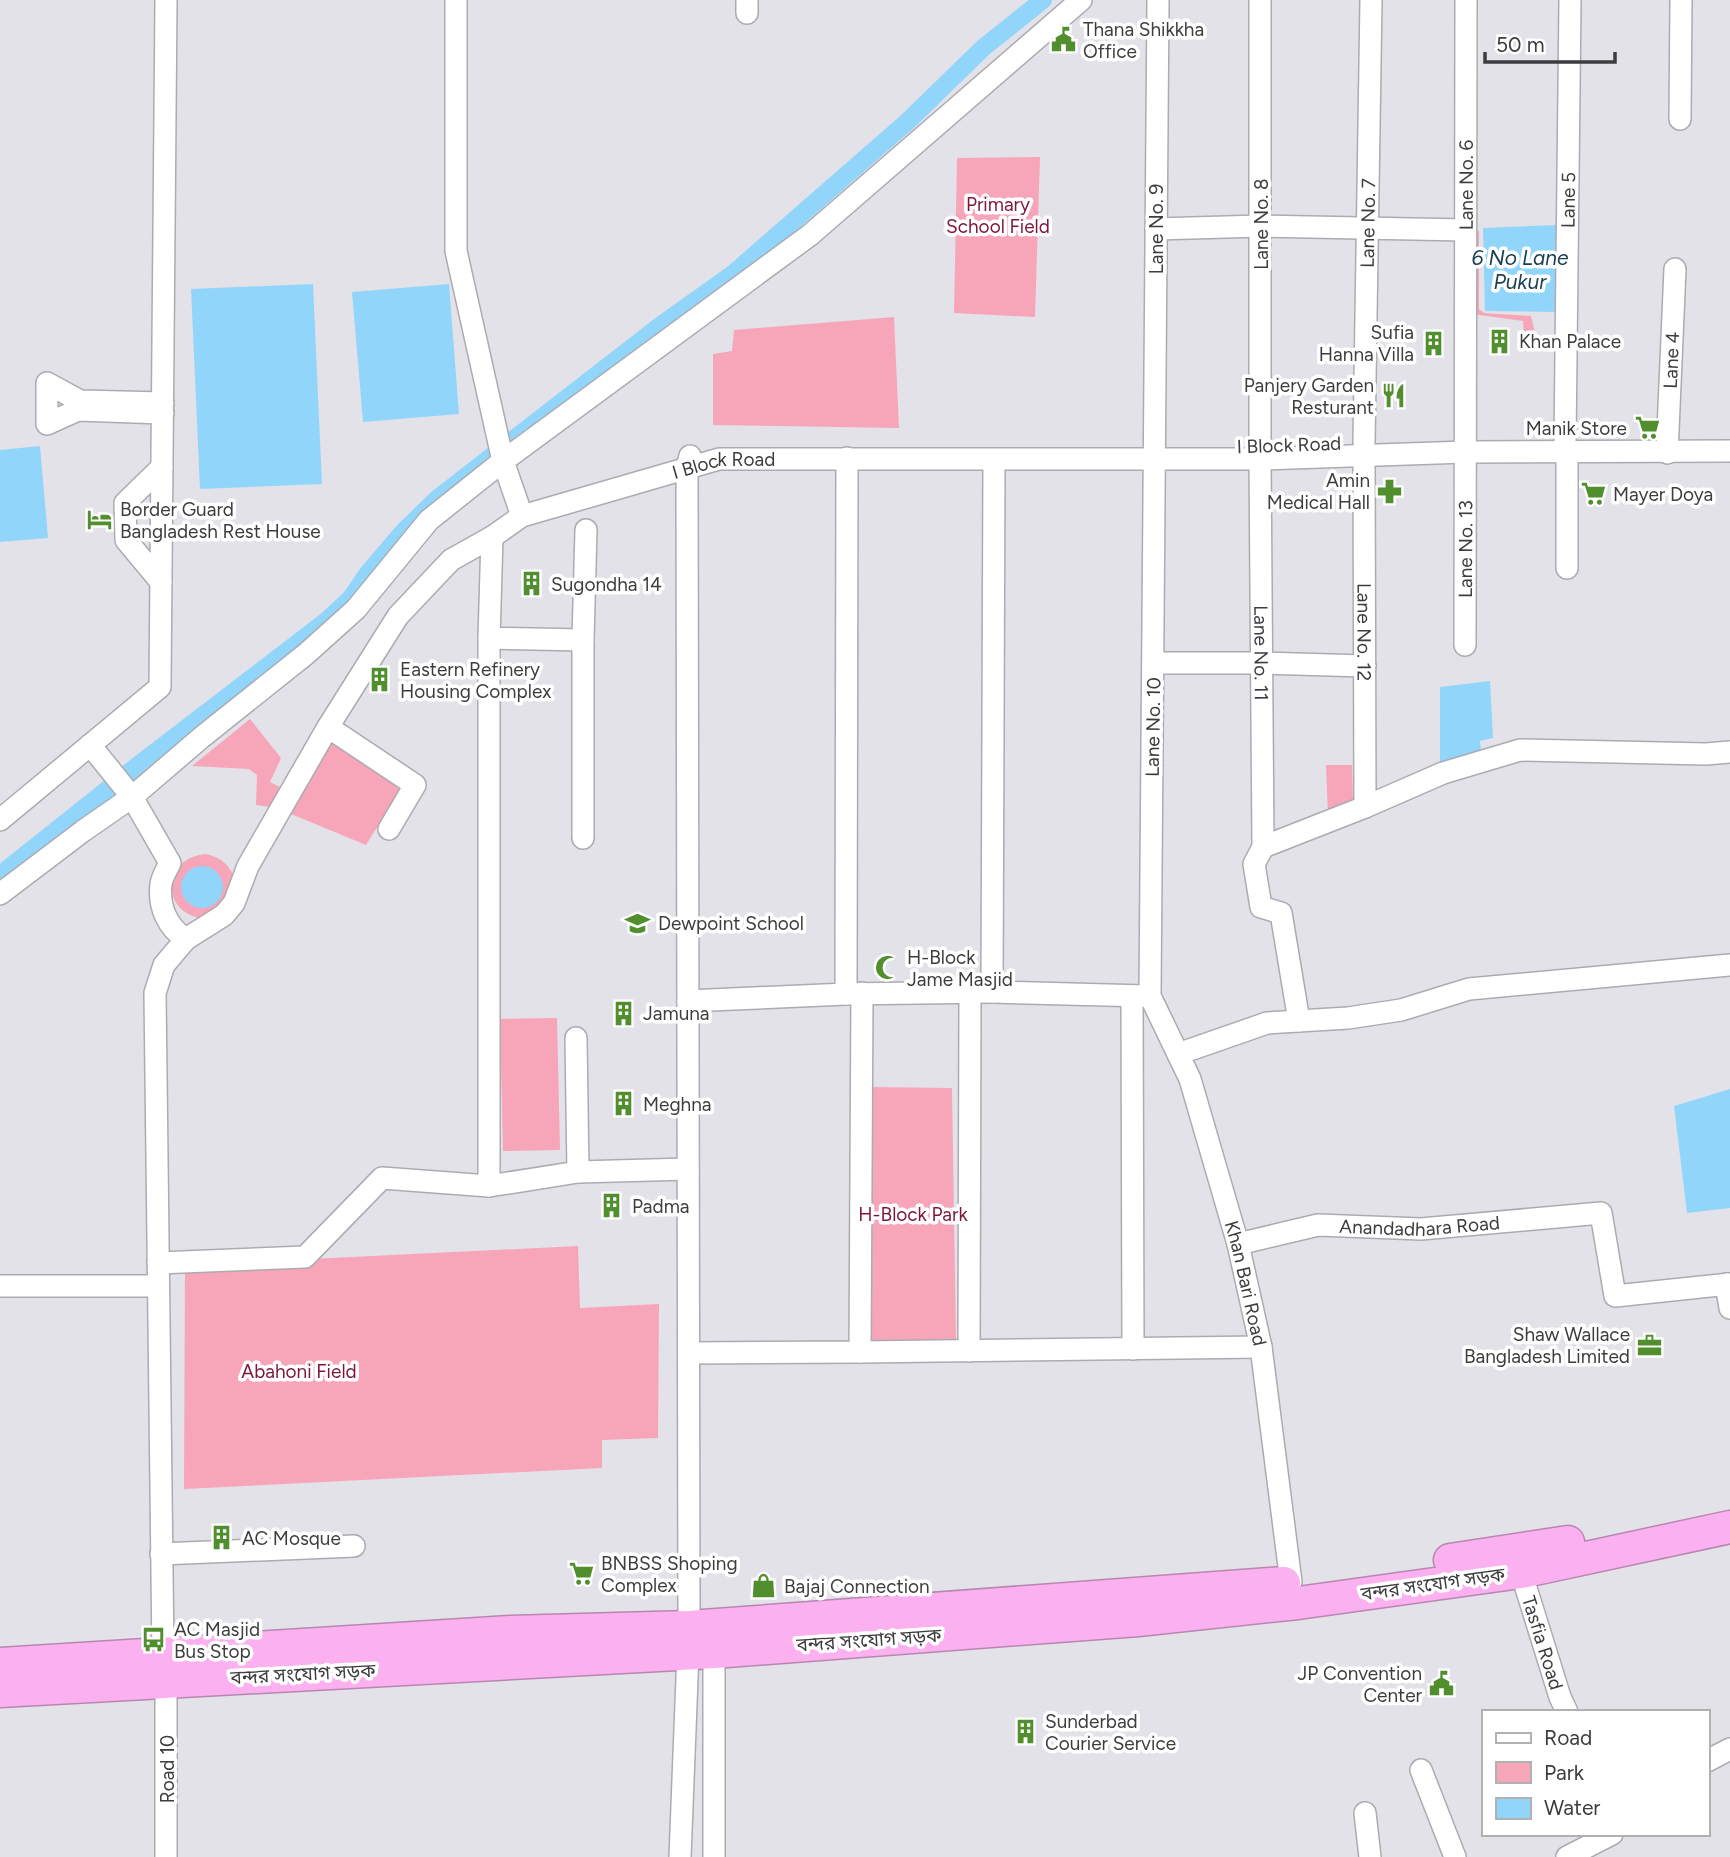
<svg xmlns="http://www.w3.org/2000/svg" width="1730" height="1857" viewBox="0 0 1730 1857" font-family="Figtree,'Noto Sans Bengali',sans-serif">
	<rect width="100%" height="100%" fill="#e4e2e9"/>
	<path fill="#f7a5b8" d="M1040 157 1035 317 954 313 957 158Z
		M1479 231V309L1484 313 1531 316 1535 333 1524 336 1523 321 1472 314 1471 232Z
		M894 317 899 428 713 425V354L732 351 734 330Z
		M250 719 281 758 270 782 280 787 271 807 256 805 257 775 249 769 192 766Z
		M331 739 402 787 366 845 291 814Z
		M1326 765H1352L1353 806 1328 816Z
		M206 854C226 859 236 871 236 892L206 919C160 915 160 858 206 854Z
		M557 1018 560 1150 503 1151 500 1019Z
		M870 1087 952 1088 956 1340 872 1341Z
		M578 1246 580 1308 659 1304 658 1438 602 1440V1468L184 1489 185 1265Z"/>
	<path fill="#92d5fa" d="M1558 225 1555 312 1485 311 1483 228Z
		M313 284 322 484 200 489 191 289Z
		M449 284 459 414 363 422 352 292Z
		M40 446 48 538 0 542V450Z
		M1490 681 1493 738 1480 741 1481 751 1440 763V687Z
		M181 887a21 21 0 1 1 42 0a21 21 0 1 1-42 0Z
		M1730 1089V1208L1687 1213 1674 1106Z"/>
	<g fill="none" stroke-linecap="round" stroke-linejoin="round">
		<path stroke="#92d5fa" stroke-width="18" d="M0 875 137 766 325 622 351 598 368 573 403 532 438 498 661 325 734 273 907 122 984 47 1043 0"/>
		<defs>
			<g id="minor">
				<path d="M456 0V251L503 461 522 516"/>
				<path id="s1" d="M1158 0 1150 996 1190 1079 1238 1244 1261 1347 1291 1582"/>
				<path d="M747 13V0"/>
				<path d="M1680 119 1681 0"/>
				<path d="M1156 229 1261 226 1465 230"/>
				<path d="M163 413 78 410 47 424V383L80 401 163 403"/>
				<path id="s2" d="M1565 442 1570 0"/>
				<path id="s3" d="M1364 443 1371 0"/>
				<path d="M1260 447V0"/>
				<path d="M1567 452V568"/>
				<path id="s4" d="M1667 453 1675 269"/>
				<path id="s5" d="M1364 455 1365 807"/>
				<path id="s6" d="M1260 459 1263 847 1254 864 1261 907 1281 913 1299 1021"/>
				<path d="M492 537 489 638 583 640"/>
				<path d="M161 582 126 540 125 503 162 467"/>
				<path d="M489 638V1186"/>
				<path id="s7" d="M1465 645 1466 0"/>
				<path d="M1153 663H1262L1365 666"/>
				<path d="M328 727 415 785 389 829"/>
				<path d="M90 745 132 797 170 863C167 869 162 877 161 884 158 907 168 928 186 939"/>
				<path d="M0 820 160 687 166 0"/>
				<path d="M583 838V640L586 530"/>
				<path d="M1263 847 1365 807 1443 773 1520 750 1706 754 1730 752"/>
				<path d="M0 894 83 831 132 797 202 737 306 654 356 609 429 520 503 461 810 235 1081 0"/>
				<path d="M992 992 1145 996"/>
				<path d="M846 994 992 992 994 460"/>
				<path d="M1132 996 1133 1349"/>
				<path d="M688 1001 846 994 847 458"/>
				<path d="M576 1038 578 1172 688 1169"/>
				<path d="M1178 1054 1267 1023 1348 1018 1401 1010 1469 989 1730 965"/>
				<path id="s8" d="M1238 1244 1318 1225 1421 1229 1601 1213 1615 1296 1730 1284"/>
				<path d="M158 1263 305 1257 382 1178 489 1186 578 1172"/>
				<path d="M1726 1284 1730 1308"/>
				<path d="M0 1286H158"/>
				<path d="M969 1351 970 992"/>
				<path d="M860 1352 1261 1347"/>
				<path d="M689 1353 860 1352 862 993"/>
				<path d="M161 1554 354 1546"/>
				<path id="s9" d="M1521 1572 1560 1697 1567 1712"/>
				<path d="M714 1642V1857"/>
				<path id="s10" d="M163 1654 155 993 164 965 186 939 224 915 234 903 248 866 328 727 398 616 451 560 492 537 522 516 719 459H1260L1465 452 1730 451"/>
				<path d="M166 1682V1857"/>
				<path d="M1707 1761 1730 1749"/>
				<path d="M1421 1770 1455 1857"/>
				<path d="M1365 1813 1370 1857"/>
				<path d="M680 1857 689 1627 687 467 690 456"/>
				<path d="M1567 1857 1612 1834"/>
			</g>
			<path id="highway" d="M1450 1560 1568 1542
				M0 1664 510 1632 689 1627 1284 1583
				M0 1691 714 1652 1138 1620 1298 1603 1521 1572 1730 1527"/>
		</defs>
		<use href="#minor" stroke="#acabb1" stroke-width="24"/>
		<use href="#highway" stroke="#b887b1" stroke-width="35"/>
		<use href="#minor" stroke="#fff" stroke-width="21"/>
		<use href="#highway" stroke="#fbb0ef" stroke-width="32"/>
	</g>
	<defs>
		<symbol id="civic-bare" viewBox="-9 -9 18 18"><path d="M-.6-6.5H3V-4.5H.6V-3L4-1V1h2V6H-6V1h2V-1L-.6-3ZM-1.2 2.5V6h2.4V2.5Z" fill="#518e2e" stroke="#fff" stroke-width="2.5" paint-order="stroke"/></symbol>
		<symbol id="building-bare" viewBox="-9 -9 18 18"><path d="M-4-6H4V6H1V3H-1V6H-4ZM-2.5-4.3h1.7v1.8h-1.7ZM.8-4.3h1.7v1.8H.8ZM-2.5-1h1.7V.8h-1.7ZM.8-1h1.7V.8H.8Z" fill="#518e2e" stroke="#fff" stroke-width="2.5" paint-order="stroke"/></symbol>
		<symbol id="restaurant-bare" viewBox="-9 -9 18 18"><path d="M-5-6h1v4h1v-4h1v4h1v-4h1v5L-1.5 .5V6h-2V.5L-5-1ZM5-6V6H3V1.5H1.5Q1.5-4 5-6Z" fill="#518e2e" stroke="#fff" stroke-width="2.5" paint-order="stroke"/></symbol>
		<symbol id="supermarket-bare" viewBox="-9 -9 18 18"><path d="M-6-5.5h2.5l.6 2H6L4.5 2H-2.5L-4.4-4H-6ZM-1.5 3.2a1.3 1.3 0 1 0 .1 0ZM3 3.2a1.3 1.3 0 1 0 .1 0Z" fill="#518e2e" stroke="#fff" stroke-width="2.5" paint-order="stroke"/></symbol>
		<symbol id="pharmacy-bare" viewBox="-9 -9 18 18"><path d="M-2-6h4v4h4v4h-4v4h-4v-4h-4v-4h4Z" fill="#518e2e" stroke="#fff" stroke-width="2.5" paint-order="stroke"/></symbol>
		<symbol id="hotel-bare" viewBox="-9 -9 18 18"><path d="M-6-4.5h1.5V1H6V5H4.5V3h-9V5H-6ZM-4 0a1.8 1.8 0 1 1 3.6 0ZM.5 0V-2.5h3Q6-2.5 6 0Z" fill="#518e2e" stroke="#fff" stroke-width="2.5" paint-order="stroke"/></symbol>
		<symbol id="school-bare" viewBox="-9 -9 18 18"><path d="M0-5L7-2L0 1L-7-2ZM-4 1L0 2.5L4 1V4Q0 6-4 4Z" fill="#518e2e" stroke="#fff" stroke-width="2.5" paint-order="stroke"/></symbol>
		<symbol id="mosque-bare" viewBox="-9 -9 18 18"><path d="M3.5-4.9A6 6 0 1 0 3.5 4.9A5 5 0 1 1 3.5-4.9Z" fill="#518e2e" stroke="#fff" stroke-width="2.5" paint-order="stroke"/></symbol>
		<symbol id="office-bare" viewBox="-9 -9 18 18"><path d="M-6-3h4V-5.5h4V-3h4V5H-6ZM-1-4.5V-3h2v-1.5ZM-6 0V1H6V0Z" fill="#518e2e" stroke="#fff" stroke-width="2.5" paint-order="stroke"/></symbol>
		<symbol id="shop-bare" viewBox="-9 -9 18 18"><path d="M-5-2.5h2.3a2.7 3.5 0 0 1 5.4 0H5L5.5 6h-11ZM-1.5-2.5h3a1.5 2.3 0 0 0-3 0Z" fill="#518e2e" stroke="#fff" stroke-width="2.5" paint-order="stroke"/></symbol>
		<symbol id="bus-bare" viewBox="-9 -9 18 18"><path d="M-5-6H5V4H4V6H2V4H-2V6H-4V4H-5ZM-3.5-4V0h7V-4ZM-3.5 1.2v1.5H-2V1.2ZM2 1.2v1.5H3.5V1.2Z" fill="#518e2e" stroke="#fff" stroke-width="2.5" paint-order="stroke"/></symbol>
	</defs>
	<g fill-rule="evenodd">
		<use href="#civic-bare" x="1046" y="22" width="35" height="35"/>
		<use href="#building-bare" x="1482" y="324" width="35" height="35"/>
		<use href="#building-bare" x="1416" y="326" width="35" height="35"/>
		<use href="#restaurant-bare" x="1376" y="378" width="35" height="35"/>
		<use href="#supermarket-bare" x="1630" y="410" width="35" height="35"/>
		<use href="#pharmacy-bare" x="1372" y="474" width="35" height="35"/>
		<use href="#supermarket-bare" x="1576" y="476" width="35" height="35"/>
		<use href="#hotel-bare" x="82" y="502" width="35" height="35"/>
		<use href="#building-bare" x="514" y="566" width="35" height="35"/>
		<use href="#building-bare" x="362" y="662" width="35" height="35"/>
		<use href="#school-bare" x="620" y="906" width="35" height="35"/>
		<use href="#mosque-bare" x="870" y="950" width="35" height="35"/>
		<use href="#building-bare" x="606" y="996" width="35" height="35"/>
		<use href="#building-bare" x="606" y="1086" width="35" height="35"/>
		<use href="#building-bare" x="594" y="1188" width="35" height="35"/>
		<use href="#office-bare" x="1632" y="1328" width="35" height="35"/>
		<use href="#building-bare" x="204" y="1520" width="35" height="35"/>
		<use href="#supermarket-bare" x="564" y="1556" width="35" height="35"/>
		<use href="#shop-bare" x="746" y="1568" width="35" height="35"/>
		<use href="#bus-bare" x="136" y="1622" width="35" height="35"/>
		<use href="#civic-bare" x="1424" y="1666" width="35" height="35"/>
		<use href="#building-bare" x="1008" y="1714" width="35" height="35"/>
	</g>
	<g text-anchor="middle" dominant-baseline="central" stroke-width="7" stroke-linejoin="round" paint-order="stroke">
		<g font-size="19" fill="#3d3c3f" stroke="#fff" text-anchor="start">
			<text x="1083" y="29">Thana Shikkha<tspan x="1083" dy="22">Office</tspan></text>
			<text x="1414" y="332" text-anchor="end">Sufia<tspan x="1414" dy="22">Hanna Villa</tspan></text>
			<text x="1519" y="341">Khan Palace</text>
			<text x="1374" y="385" text-anchor="end">Panjery Garden<tspan x="1374" dy="22">Resturant</tspan></text>
			<text x="1627" y="428" text-anchor="end">Manik Store</text>
			<text x="1370" y="480" text-anchor="end">Amin<tspan x="1370" dy="22">Medical Hall</tspan></text>
			<text x="1613" y="494">Mayer Doya</text>
			<text x="120" y="509">Border Guard<tspan x="120" dy="22">Bangladesh Rest House</tspan></text>
			<text x="551" y="584">Sugondha 14</text>
			<text x="400" y="669">Eastern Refinery<tspan x="400" dy="22">Housing Complex</tspan></text>
			<text x="658" y="923">Dewpoint School</text>
			<text x="907" y="957">H-Block<tspan x="907" dy="22">Jame Masjid</tspan></text>
			<text x="643" y="1013">Jamuna</text>
			<text x="643" y="1104">Meghna</text>
			<text x="632" y="1206">Padma</text>
			<text x="1630" y="1334" text-anchor="end">Shaw Wallace<tspan x="1630" dy="22">Bangladesh Limited</tspan></text>
			<text x="242" y="1538">AC Mosque</text>
			<text x="601" y="1563">BNBSS Shoping<tspan x="601" dy="22">Complex</tspan></text>
			<text x="784" y="1586">Bajaj Connection</text>
			<text x="174" y="1629">AC Masjid<tspan x="174" dy="22">Bus Stop</tspan></text>
			<text x="1422" y="1673" text-anchor="end">JP Convention<tspan x="1422" dy="22">Center</tspan></text>
			<text x="1045" y="1721">Sunderbad<tspan x="1045" dy="22">Courier Service</tspan></text>
		</g>
		<g font-size="19" fill="#3d3c3f" stroke="#fff">
			<text stroke="none"><textPath href="#s7" startOffset="460">Lane No. 6</textPath></text>
			<text stroke="none"><textPath href="#s2" startOffset="242">Lane 5</textPath></text>
			<text stroke="none"><textPath href="#s3" startOffset="220">Lane No. 7</textPath></text>
			<text transform="translate(1261 224) rotate(-90)">Lane No. 8</text>
			<text transform="translate(1156 229) rotate(-90)">Lane No. 9</text>
			<text stroke="none"><textPath href="#s4" startOffset="93">Lane 4</textPath></text>
			<text transform="translate(1289 445) rotate(-2)">I Block Road</text>
			<text stroke="none"><textPath href="#s10" startOffset="1486">I Block Road</textPath></text>
			<text stroke="none"><textPath href="#s7" startOffset="96">Lane No. 13</textPath></text>
			<text stroke="none"><textPath href="#s5" startOffset="177">Lane No. 12</textPath></text>
			<text stroke="none"><textPath href="#s6" startOffset="194">Lane No. 11</textPath></text>
			<text transform="translate(1153 727) rotate(-89)">Lane No. 10</text>
			<text stroke="none"><textPath href="#s8" startOffset="184">Anandadhara Road</textPath></text>
			<text stroke="none"><textPath href="#s1" startOffset="1300">Khan Bari Road</textPath></text>
			<text transform="translate(1433 1584) rotate(-8)">বন্দর সংযোগ সড়ক</text>
			<text transform="translate(869 1640) rotate(-4)">বন্দর সংযোগ সড়ক</text>
			<text stroke="none"><textPath href="#s9" startOffset="74">Tasfia Road</textPath></text>
			<text transform="translate(303 1674) rotate(-3)">বন্দর সংযোগ সড়ক</text>
			<text transform="translate(167 1769) rotate(-90)">Road 10</text>
		</g>
		<g font-size="19" fill="#7c163c" stroke="#fff">
			<text x="998" y="204">Primary<tspan x="998" dy="22">School Field</tspan></text>
			<text x="913" y="1214">H-Block Park</text>
			<text x="299" y="1371">Abahoni Field</text>
		</g>
		<g font-size="21" font-style="italic" fill="#1a4054" stroke="#fff">
			<text x="1520" y="257">6 No Lane<tspan x="1520" dy="24">Pukur</tspan></text>
		</g>
	</g>
	<rect x="1482" y="1710" width="228" height="126" fill="#ffffff" stroke="#b1b1b2" stroke-width="2"/>
	<rect x="1496" y="1733" width="35" height="10" fill="#ffffff" stroke="#b1b1b2" stroke-width="2"/>
	<text x="1544" y="1745" font-size="21" fill="#3d3c3f">Road</text>
	<rect x="1496" y="1762" width="35" height="21" fill="#f7a5b8" stroke="#b1b1b2" stroke-width="2"/>
	<text x="1544" y="1780" font-size="21" fill="#3d3c3f">Park</text>
	<rect x="1496" y="1798" width="35" height="21" fill="#92d5fa" stroke="#b1b1b2" stroke-width="2"/>
	<text x="1544" y="1815" font-size="21" fill="#3d3c3f">Water</text>
	<path d="M1485 52v10h130v-10" fill="none" stroke="#3d3c3f" stroke-width="3.5"/>
	<text x="1496" y="52" font-size="21" fill="#3d3c3f" stroke="#ffffff" stroke-width="5" paint-order="stroke">50 m</text>
</svg>
